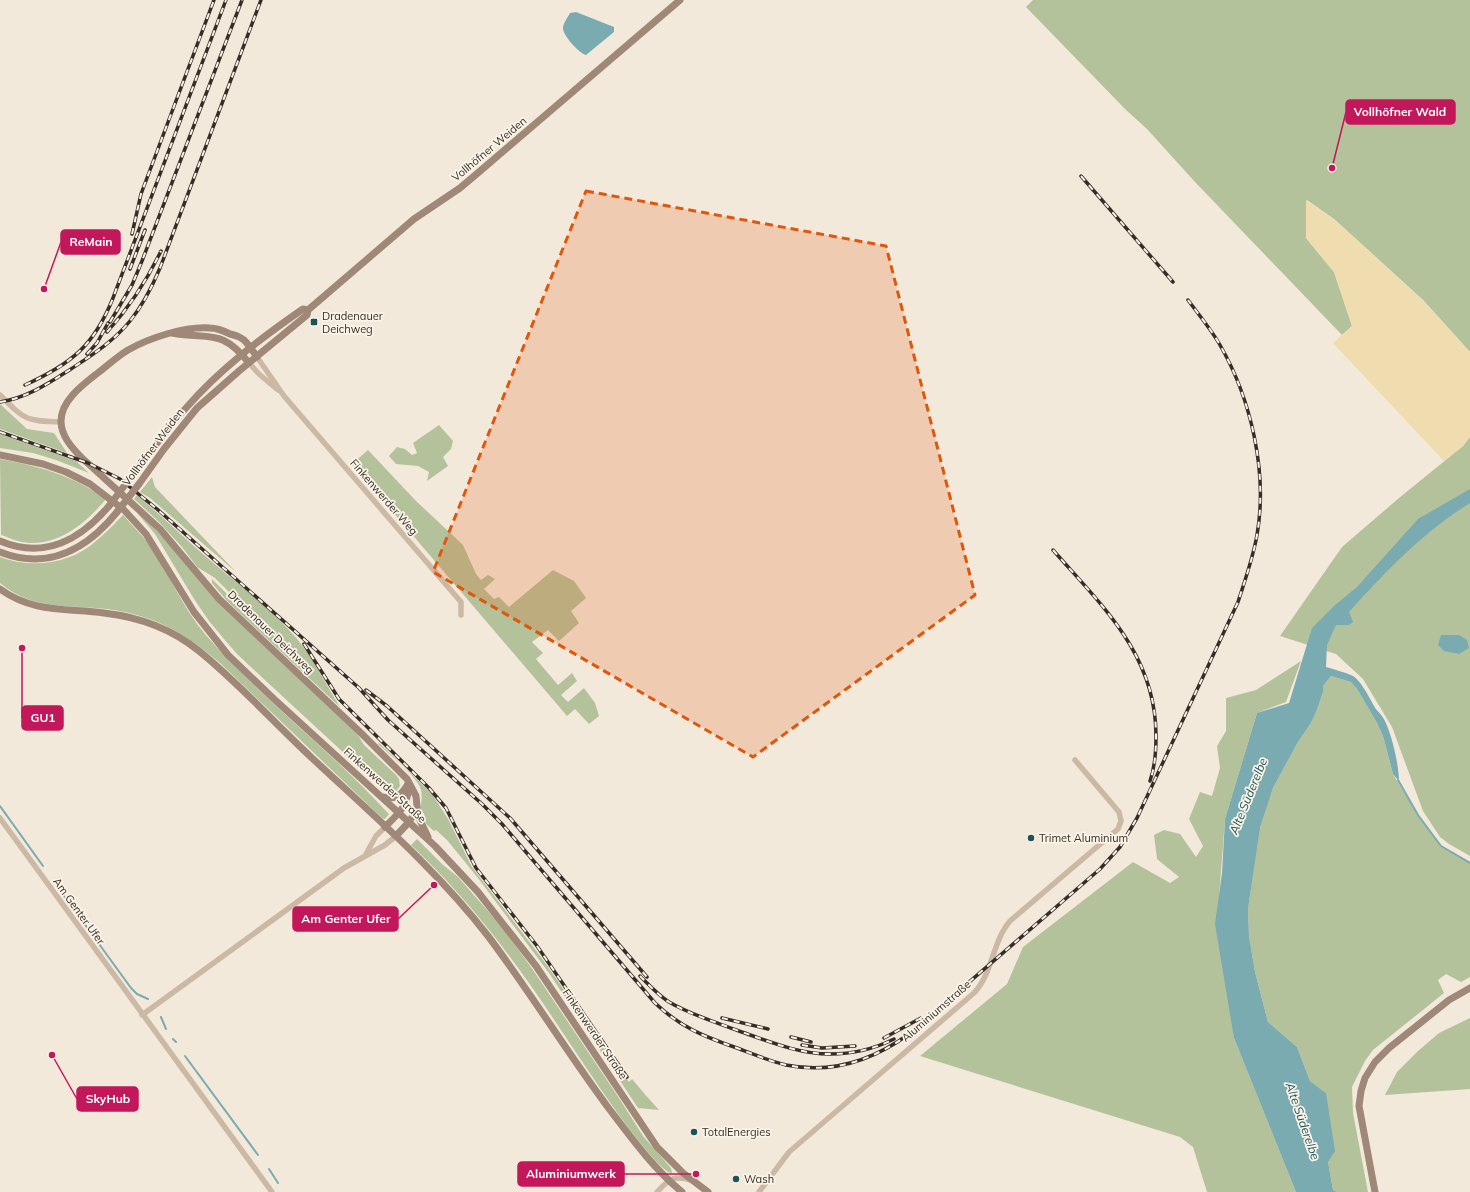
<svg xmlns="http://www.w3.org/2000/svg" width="1470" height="1192" viewBox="0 0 1470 1192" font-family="Mulish,sans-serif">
	<rect width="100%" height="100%" fill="#f3e9db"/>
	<path fill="#b3c29a" d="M1033 0H1470V352L1423 300 1334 219 1307 200 1306 238 1334 272 1352 326 1342 335 1195 182 1147 129 1126 110 1026 7Z
		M0 404 27 429 54 433 67 453 0 429Z
		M439 425 453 441 451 449 443 457 448 466 427 481 429 472 418 466 396 464 389 456 397 447 405 449 412 455 417 453 413 443Z
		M0 434 76 461 89 473 56 460 33 453 0 448Z
		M1470 437V856L1449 844 1440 837 1423 811 1392 727 1363 679 1336 654 1280 636 1342 547 1399 498 1463 446Z
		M368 450 416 501 463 545 476 574 481 580 488 575 495 579 484 589 494 599 499 597 509 607 553 570 574 581 586 598 571 611 579 623 559 641 548 630 532 642 543 653 536 659 558 685 572 673 577 681 561 695 568 702 584 688 595 703 599 716 589 724 575 709 567 716 352 464Z
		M0 459C42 467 71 475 106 499 85 524 57 548 22 542 15 541 8 537 1 535Z
		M152 477 155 487 236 572 150 498 140 492Z
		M137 495C162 516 185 539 210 560 240 586 273 610 298 640 315 661 326 685 340 707L228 602 212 583V579L241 608 243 606 215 578 197 567 182 547 157 520 134 499Z
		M139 513 358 735 364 745 396 775 399 779 400 786 394 794 392 792 384 790 266 681 237 654 224 639 209 621 194 599 155 534 138 514Z
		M123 515C131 524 141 534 149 544 169 573 182 607 205 634 261 698 330 750 387 812L389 814 385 819 382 818 220 663C189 637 165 621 125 612 81 602 38 615 0 583V557C31 569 71 564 96 541 106 533 114 524 123 515Z
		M1301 661 1286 702 1257 713 1225 819 1219 897 1234 1038 1296 1192H1207L1193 1147 1180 1137 920 1056 1007 984 1023 947 1133 862 1170 883 1179 877 1157 859 1154 835 1164 830 1180 834 1196 857 1203 846 1189 819 1200 792 1212 796 1220 768 1217 746 1226 731V698L1256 690Z
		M1331 676 1351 682 1357 689 1377 723 1383 736 1393 774 1418 815 1441 846 1470 863V977L1461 982 1446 974 1438 980 1444 993 1373 1050 1365 1061 1352 1087 1353 1113 1368 1192H1337L1333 1190 1328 1162 1326 1093 1310 1081 1297 1047 1268 1022 1255 972 1249 936 1248 909 1259 827 1273 788 1298 742 1311 723 1317 710 1323 692V686Z
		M379 743 432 794 448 819 472 867 541 957 629 1082 632 1079C641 1090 650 1100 659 1110L638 1108 549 973 478 878 447 840 436 830 434 831 426 824 424 813H421C420 805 423 798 421 790 418 777 389 754 378 744Z
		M417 839 442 864 458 877 502 927 531 967 619 1098 643 1136 671 1168 672 1173C662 1174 624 1122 616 1111 578 1058 544 1001 504 949 476 912 445 877 411 845Z
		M1470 1018V1089L1385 1095 1397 1072 1418 1051 1439 1033Z"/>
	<path fill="#efddb0" d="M1306 200 1334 219 1423 300 1470 352V437L1463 446 1444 461 1333 343 1352 326 1334 272 1306 238Z"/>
	<path fill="#79abb1" d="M576 12 614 27V32L586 55C579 53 562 35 563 27 564 22 568 17 570 13Z
		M1470 489V503C1423 532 1386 571 1349 612L1353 622 1349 625H1336L1327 645 1326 667C1335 670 1345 672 1353 676 1361 681 1369 697 1374 706 1376 710 1379 712 1382 716 1391 729 1399 765 1399 781L1393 774 1383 736 1377 723 1357 689 1351 682 1331 676 1323 686V692L1317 710 1311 723 1298 742 1273 788 1260 827 1248 909 1249 936 1255 972 1268 1022 1297 1047 1310 1081 1326 1093 1335 1151 1328 1162 1333 1190 1337 1192H1296L1234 1038 1215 924 1222 873 1225 819 1257 713 1289 703 1312 628 1334 606 1357 587 1418 519Z
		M1441 635H1459L1467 640 1469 648 1459 654 1444 651 1438 645Z"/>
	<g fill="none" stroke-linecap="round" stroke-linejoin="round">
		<path stroke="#79abb1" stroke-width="2" d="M1398 780 1418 815 1441 846 1470 863
			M0 806 43 866
			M57 886 131 988 137 994 148 999
			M161 1017 166 1029
			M173 1039 176 1042
			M185 1056 258 1155
			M269 1169 278 1183"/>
		<path stroke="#cbb9a6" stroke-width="5.5" d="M257 357 284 396 461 602V615
			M249 363 260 375 278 390
			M0 395C25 420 25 421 61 422
			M0 818 272 1192
			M366 854 376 836 385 827
			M142 1015 344 868 385 845 396 836
			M657 1192C669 1179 674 1175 691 1180
			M759 1192 789 1152 974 993C993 973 992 942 1010 921L1118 829 1121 821 1119 812 1075 760"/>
		<path stroke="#9f8878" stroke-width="7" d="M172 333C210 340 221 328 249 363
			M257 357C253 351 249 345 244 340 240 337 235 335 230 334 224 331 216 328 210 328 185 326 149 338 128 350 118 356 108 365 99 372 84 384 61 400 61 421 61 436 72 448 82 458L160 529 219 599 361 733 407 779 416 796 418 816 428 837
			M0 455 43 464 66 472 90 484 124 510 146 534 194 612 228 655 274 699 435 846 478 892 536 966 657 1147 683 1173 708 1192
			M131 477C149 454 166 430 186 408 220 369 261 338 303 309L308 310
			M139 484 164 449 197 408 239 371 307 315 308 310 414 219 460 188 479 172 680 0
			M0 541C45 560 80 540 109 506
			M0 552C48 571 87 549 117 512
			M0 589C33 613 66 608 104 613 139 617 172 629 199 651 240 684 274 723 312 758 373 815 437 870 488 936 531 993 568 1054 610 1110 632 1139 654 1169 682 1192
			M382 797C395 800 401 796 408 784
			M385 827C401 811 408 806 409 783
			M396 836 409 822 417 809
			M1375 1192 1359 1106 1361 1091 1365 1078 1375 1062 1389 1048 1449 1000 1470 988"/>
		<defs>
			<path id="rail" d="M1081 176 1173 282
				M132 234 141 194 214 0
				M130 269 145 230
				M110 322 132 285 142 261 242 0
				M107 332C128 309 147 280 161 251
				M87 354 97 343 108 323
				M25 385C71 364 94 346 113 298L226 0
				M0 402C27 398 49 383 71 369 92 355 114 341 130 321 143 305 152 287 160 268L261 0
				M0 432 88 463 120 479 157 509 359 688 388 720 482 804 502 824 655 1003C680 1027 705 1037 737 1048 753 1054 769 1061 786 1065 831 1074 872 1061 909 1034L1100 869 1120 847 1137 818 1238 602C1245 580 1253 558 1257 535 1268 472 1251 399 1220 345 1211 329 1199 315 1188 300
				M1053 550C1103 607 1156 655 1156 736 1156 751 1155 767 1150 781
				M304 644 339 699 429 788 446 808 476 868 537 946 627 1077
				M366 690 387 706 510 818 647 977
				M640 976C649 985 658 995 669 1002 691 1015 716 1022 739 1031 768 1041 798 1054 830 1054 852 1054 874 1049 894 1039
				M722 1018 768 1029
				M791 1037 811 1042
				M884 1038 921 1018
				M802 1045 822 1048 855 1046"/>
		</defs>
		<use href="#rail" stroke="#372d27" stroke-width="3.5"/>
		<use href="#rail" stroke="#faf3e7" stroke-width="2" stroke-dasharray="6" stroke-linecap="butt"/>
		<path stroke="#9f8878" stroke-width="7" d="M109 506 131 477
			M117 512 139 484"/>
	</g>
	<path fill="#df570d" fill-opacity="0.2" stroke="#df570d" stroke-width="3" stroke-dasharray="8 5" stroke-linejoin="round" d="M586 191 886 246 975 595 753 757 433 572Z"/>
	<g fill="#1c525a" stroke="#faf3e7" stroke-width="1.5">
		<rect x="310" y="318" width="8" height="8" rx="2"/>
		<circle cx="1031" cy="838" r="4"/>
		<circle cx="694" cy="1132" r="4"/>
		<circle cx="736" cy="1179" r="4"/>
	</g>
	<g text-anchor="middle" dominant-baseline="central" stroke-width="3.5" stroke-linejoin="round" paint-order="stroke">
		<g font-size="11" fill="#372d27" stroke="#faf3e7">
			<text transform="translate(489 149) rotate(-40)">Vollhöfner Weiden</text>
			<text transform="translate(153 447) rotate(-53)">Vollhöfner Weiden</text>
			<text transform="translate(384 497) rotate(49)">Finkenwerder Weg</text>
			<text transform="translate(271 632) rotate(44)">Dradenauer Deichweg</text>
			<text transform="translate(385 785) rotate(42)">Finkenwerder Straße</text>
			<text transform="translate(79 911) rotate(54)">Am Genter Ufer</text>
			<text transform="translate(936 1011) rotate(-41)">Aluminiumstraße</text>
			<text transform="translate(595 1034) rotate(56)">Finkenwerder Straße</text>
		</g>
		<g font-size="11" fill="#372d27" stroke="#faf3e7" text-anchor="start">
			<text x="322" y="316">Dradenauer<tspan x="322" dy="13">Deichweg</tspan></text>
			<text x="1039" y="838">Trimet Aluminium</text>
			<text x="702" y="1132">TotalEnergies</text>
			<text x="744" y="1179">Wash</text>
		</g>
		<g font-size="12" font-style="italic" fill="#1c525a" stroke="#faf3e7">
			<text transform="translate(1248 796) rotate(-68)">Alte Süderelbe</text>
			<text transform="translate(1303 1121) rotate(71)">Alte Süderelbe</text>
		</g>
	</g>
	<path fill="none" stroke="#c2185b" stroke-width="1.5" d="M1332 168L1346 112M44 289L61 242M22 648L22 718M434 885L398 919M52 1055L77 1099M696 1174L624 1174"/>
	<g fill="#c2185b" stroke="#faf3e7" stroke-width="1.5">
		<circle cx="1332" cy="168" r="4"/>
		<circle cx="44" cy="289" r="4"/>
		<circle cx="22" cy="648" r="4"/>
		<circle cx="434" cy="885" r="4"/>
		<circle cx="52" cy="1055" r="4"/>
		<circle cx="696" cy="1174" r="4"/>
	</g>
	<g fill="#c2185b" stroke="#c2185b" stroke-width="1.5">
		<rect x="1346" y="100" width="109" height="24" rx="4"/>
		<rect x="61" y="230" width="59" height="24" rx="4"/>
		<rect x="22" y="706" width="41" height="24" rx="4"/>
		<rect x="293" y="907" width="105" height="24" rx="4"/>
		<rect x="77" y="1087" width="61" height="24" rx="4"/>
		<rect x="518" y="1162" width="106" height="24" rx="4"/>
	</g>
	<g font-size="12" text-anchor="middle" font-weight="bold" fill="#fff">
		<text x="1400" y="116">Vollhöfner Wald</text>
		<text x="91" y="246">ReMain</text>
		<text x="43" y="722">GU1</text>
		<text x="346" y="923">Am Genter Ufer</text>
		<text x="108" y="1103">SkyHub</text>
		<text x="571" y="1178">Aluminiumwerk</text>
	</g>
</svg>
